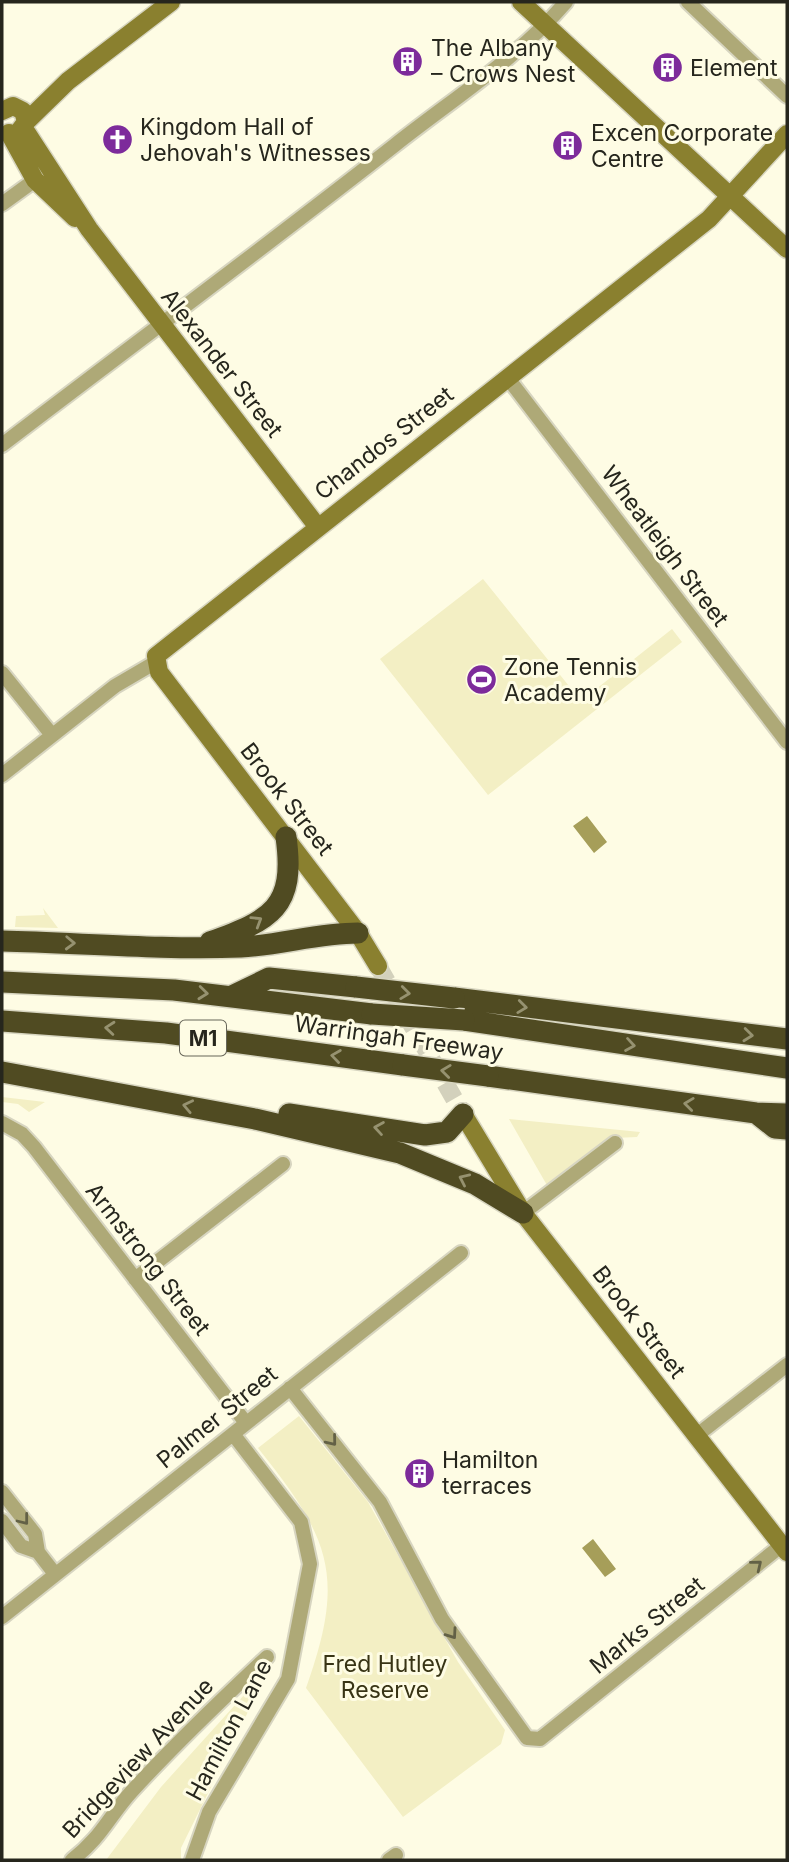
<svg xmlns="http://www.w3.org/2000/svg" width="789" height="1862" viewBox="0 0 789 1862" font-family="Inter,sans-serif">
	<rect width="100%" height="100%" fill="#fefce4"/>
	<path fill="#f3efc4" d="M483 579 581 701 672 629 682 642 488 795 380 659Z
		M43 908 58 928 15 927 16 916 45 915Z
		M2 1097 45 1102 29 1112 18 1104 2 1102Z
		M509 1119 640 1132 637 1137 614 1138 548 1187Z
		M299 1416 368 1502 458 1662 505 1730 501 1744 403 1817 306 1688C346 1576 331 1539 258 1448Z
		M271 1665 181 1848V1860H106L161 1787Z"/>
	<path fill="#a69e59" d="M587 816 607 842 594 853 573 826Z
		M593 1539 616 1569 605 1577 582 1548Z"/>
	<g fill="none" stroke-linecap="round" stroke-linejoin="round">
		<path stroke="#d3d1bc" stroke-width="18" stroke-dasharray="18 9" stroke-linecap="butt" d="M378 966 463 1114"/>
		<defs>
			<path id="street" d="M688 2 787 96
				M2 204 35 180
				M507 377 787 742
				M2 445C133 345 265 247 395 145 453 99 518 58 566 2
				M2 673 52 735
				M2 775 115 686 156 662
				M2 1123 22 1134 34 1147 246 1423
				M523 1213 615 1143
				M135 1279 283 1164
				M290 1388 380 1502 442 1619 527 1738 540 1739 782 1545
				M696 1436 787 1365
				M2 1492 35 1534 38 1552
				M2 1521 21 1546 38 1552 55 1574
				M2 1617 461 1253
				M72 1860C102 1837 109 1816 132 1791 175 1744 221 1700 267 1657
				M192 1860 209 1812 288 1679 310 1564 301 1522 233 1434
				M389 1860 396 1855"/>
			<path id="secondary" d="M521 2 787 249
				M2 111 13 106 23 111 26 122 20 130
				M26 122 68 81 171 2
				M23 127 89 229 317 526
				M9 133 35 180 75 218
				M378 966 358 933 159 672 156 656 709 219 787 134
				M463 1114 523 1213 787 1552"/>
			<path id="highway" d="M2 941C82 943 161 950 241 947 281 945 318 933 358 933
				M210 942C271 920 296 908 286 837
				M2 982 174 990 372 1014
				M232 996 269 978 356 987
				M454 998 787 1039
				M464 1020 787 1068
				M2 1021 166 1033 403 1065
				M2 1072 255 1119 400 1153 475 1184 523 1213
				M488 1076 756 1113 787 1114
				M756 1113 775 1128 787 1129
				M289 1114 425 1135 447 1132 463 1114"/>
		</defs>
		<use href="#street" stroke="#d7d5c0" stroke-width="18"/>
		<use href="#secondary" stroke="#d7d5c0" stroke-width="21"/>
		<use href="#highway" stroke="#d7d5c0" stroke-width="24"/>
		<use href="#street" stroke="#aea977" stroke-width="14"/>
		<use href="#secondary" stroke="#8a802f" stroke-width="18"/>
		<use href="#highway" stroke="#504b22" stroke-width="21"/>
		<defs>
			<path id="highway-bridge" d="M356 987 454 998
				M372 1014 464 1020
				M403 1065 488 1076"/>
		</defs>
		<use href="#highway-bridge" stroke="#d7d5c0" stroke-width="24" stroke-linecap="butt"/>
		<use href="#highway-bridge" stroke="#504b22" stroke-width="21"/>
	</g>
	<defs><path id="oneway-chevron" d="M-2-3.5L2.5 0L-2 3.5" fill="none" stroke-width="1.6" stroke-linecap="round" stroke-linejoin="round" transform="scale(1.75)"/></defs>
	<g stroke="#969270">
		<use href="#oneway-chevron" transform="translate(257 921) rotate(-32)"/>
		<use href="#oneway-chevron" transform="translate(70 943) rotate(2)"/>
		<use href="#oneway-chevron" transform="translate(203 993) rotate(6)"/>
		<use href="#oneway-chevron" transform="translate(405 993) rotate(7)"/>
		<use href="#oneway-chevron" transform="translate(522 1007) rotate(7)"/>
		<use href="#oneway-chevron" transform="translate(110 1028) rotate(-175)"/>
		<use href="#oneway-chevron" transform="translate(748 1035) rotate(6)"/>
		<use href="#oneway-chevron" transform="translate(630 1045) rotate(9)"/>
		<use href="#oneway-chevron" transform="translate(336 1056) rotate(-172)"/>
		<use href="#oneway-chevron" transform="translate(446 1071) rotate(-173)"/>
		<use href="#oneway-chevron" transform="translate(689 1104) rotate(-173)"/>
		<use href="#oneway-chevron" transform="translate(188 1106) rotate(-168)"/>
		<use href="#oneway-chevron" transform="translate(379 1128) rotate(-171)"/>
		<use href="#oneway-chevron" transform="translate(464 1179) rotate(-155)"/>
	</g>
	<g stroke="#636146">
		<use href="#oneway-chevron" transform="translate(332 1441) rotate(51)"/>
		<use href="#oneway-chevron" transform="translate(24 1520) rotate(52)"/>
		<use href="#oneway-chevron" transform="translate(757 1565) rotate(-39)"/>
		<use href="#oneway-chevron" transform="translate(452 1634) rotate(55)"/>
	</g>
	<defs>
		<symbol id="building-disc" viewBox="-11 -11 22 22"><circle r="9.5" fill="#7d2b9b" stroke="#fefce4"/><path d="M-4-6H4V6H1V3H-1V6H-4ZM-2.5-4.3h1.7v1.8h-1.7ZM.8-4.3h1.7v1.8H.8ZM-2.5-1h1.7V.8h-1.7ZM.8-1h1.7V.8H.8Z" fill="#fff"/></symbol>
		<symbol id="church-disc" viewBox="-11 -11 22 22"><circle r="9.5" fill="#7d2b9b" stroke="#fefce4"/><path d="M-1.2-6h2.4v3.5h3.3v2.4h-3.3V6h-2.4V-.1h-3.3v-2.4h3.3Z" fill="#fff"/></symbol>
		<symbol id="stadium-disc" viewBox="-11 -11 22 22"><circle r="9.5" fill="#7d2b9b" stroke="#fefce4"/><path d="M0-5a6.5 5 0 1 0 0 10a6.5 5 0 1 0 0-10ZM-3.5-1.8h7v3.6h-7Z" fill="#fff"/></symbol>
	</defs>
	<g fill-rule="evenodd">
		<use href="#building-disc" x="390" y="44" width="35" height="35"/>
		<use href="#building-disc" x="650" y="50" width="35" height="35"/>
		<use href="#church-disc" x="100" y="122" width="35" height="35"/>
		<use href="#building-disc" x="550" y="128" width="35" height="35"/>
		<use href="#stadium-disc" x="464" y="662" width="35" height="35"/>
		<use href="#building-disc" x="402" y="1456" width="35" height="35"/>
	</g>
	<g text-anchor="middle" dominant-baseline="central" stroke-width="6" stroke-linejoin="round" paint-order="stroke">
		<rect fill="#fefce4" stroke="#676659" stroke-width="2" x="180" y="1020.5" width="46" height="35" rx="5"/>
		<g font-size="21" font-weight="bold" fill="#26261d">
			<text x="203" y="1038">M1</text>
		</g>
		<g font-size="23" fill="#26261d" stroke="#fefce4" text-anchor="start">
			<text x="431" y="48">The Albany<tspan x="431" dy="26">– Crows Nest</tspan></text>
			<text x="690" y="68">Element</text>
			<text x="140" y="127">Kingdom Hall of<tspan x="140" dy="26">Jehovah's Witnesses</tspan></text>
			<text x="591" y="133">Excen Corporate<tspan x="591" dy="26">Centre</tspan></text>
			<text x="504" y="667">Zone Tennis<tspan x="504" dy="26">Academy</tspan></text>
			<text x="442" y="1460">Hamilton<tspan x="442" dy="26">terraces</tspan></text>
		</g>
		<g font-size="23" fill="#26261d" stroke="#fefce4">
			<text transform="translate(222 363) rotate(52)">Alexander Street</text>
			<text transform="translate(384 443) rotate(-38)">Chandos Street</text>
			<text transform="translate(665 546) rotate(53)">Wheatleigh Street</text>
			<text transform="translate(287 799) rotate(52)">Brook Street</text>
			<text transform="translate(399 1038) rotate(8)">Warringah Freeway</text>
			<text transform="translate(148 1259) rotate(52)">Armstrong Street</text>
			<text transform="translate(639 1322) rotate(52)">Brook Street</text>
			<text transform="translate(217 1417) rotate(-39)">Palmer Street</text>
			<text transform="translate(647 1625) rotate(-39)">Marks Street</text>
			<text transform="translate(229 1730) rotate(-62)">Hamilton Lane</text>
			<text transform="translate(138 1758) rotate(-47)">Bridgeview Avenue</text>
		</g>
		<g font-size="23" fill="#383415" stroke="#fefce4">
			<text x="385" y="1664">Fred Hutley<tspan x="385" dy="26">Reserve</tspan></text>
		</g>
	</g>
	<rect width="789" height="1862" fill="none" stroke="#26261d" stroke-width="7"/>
</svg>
